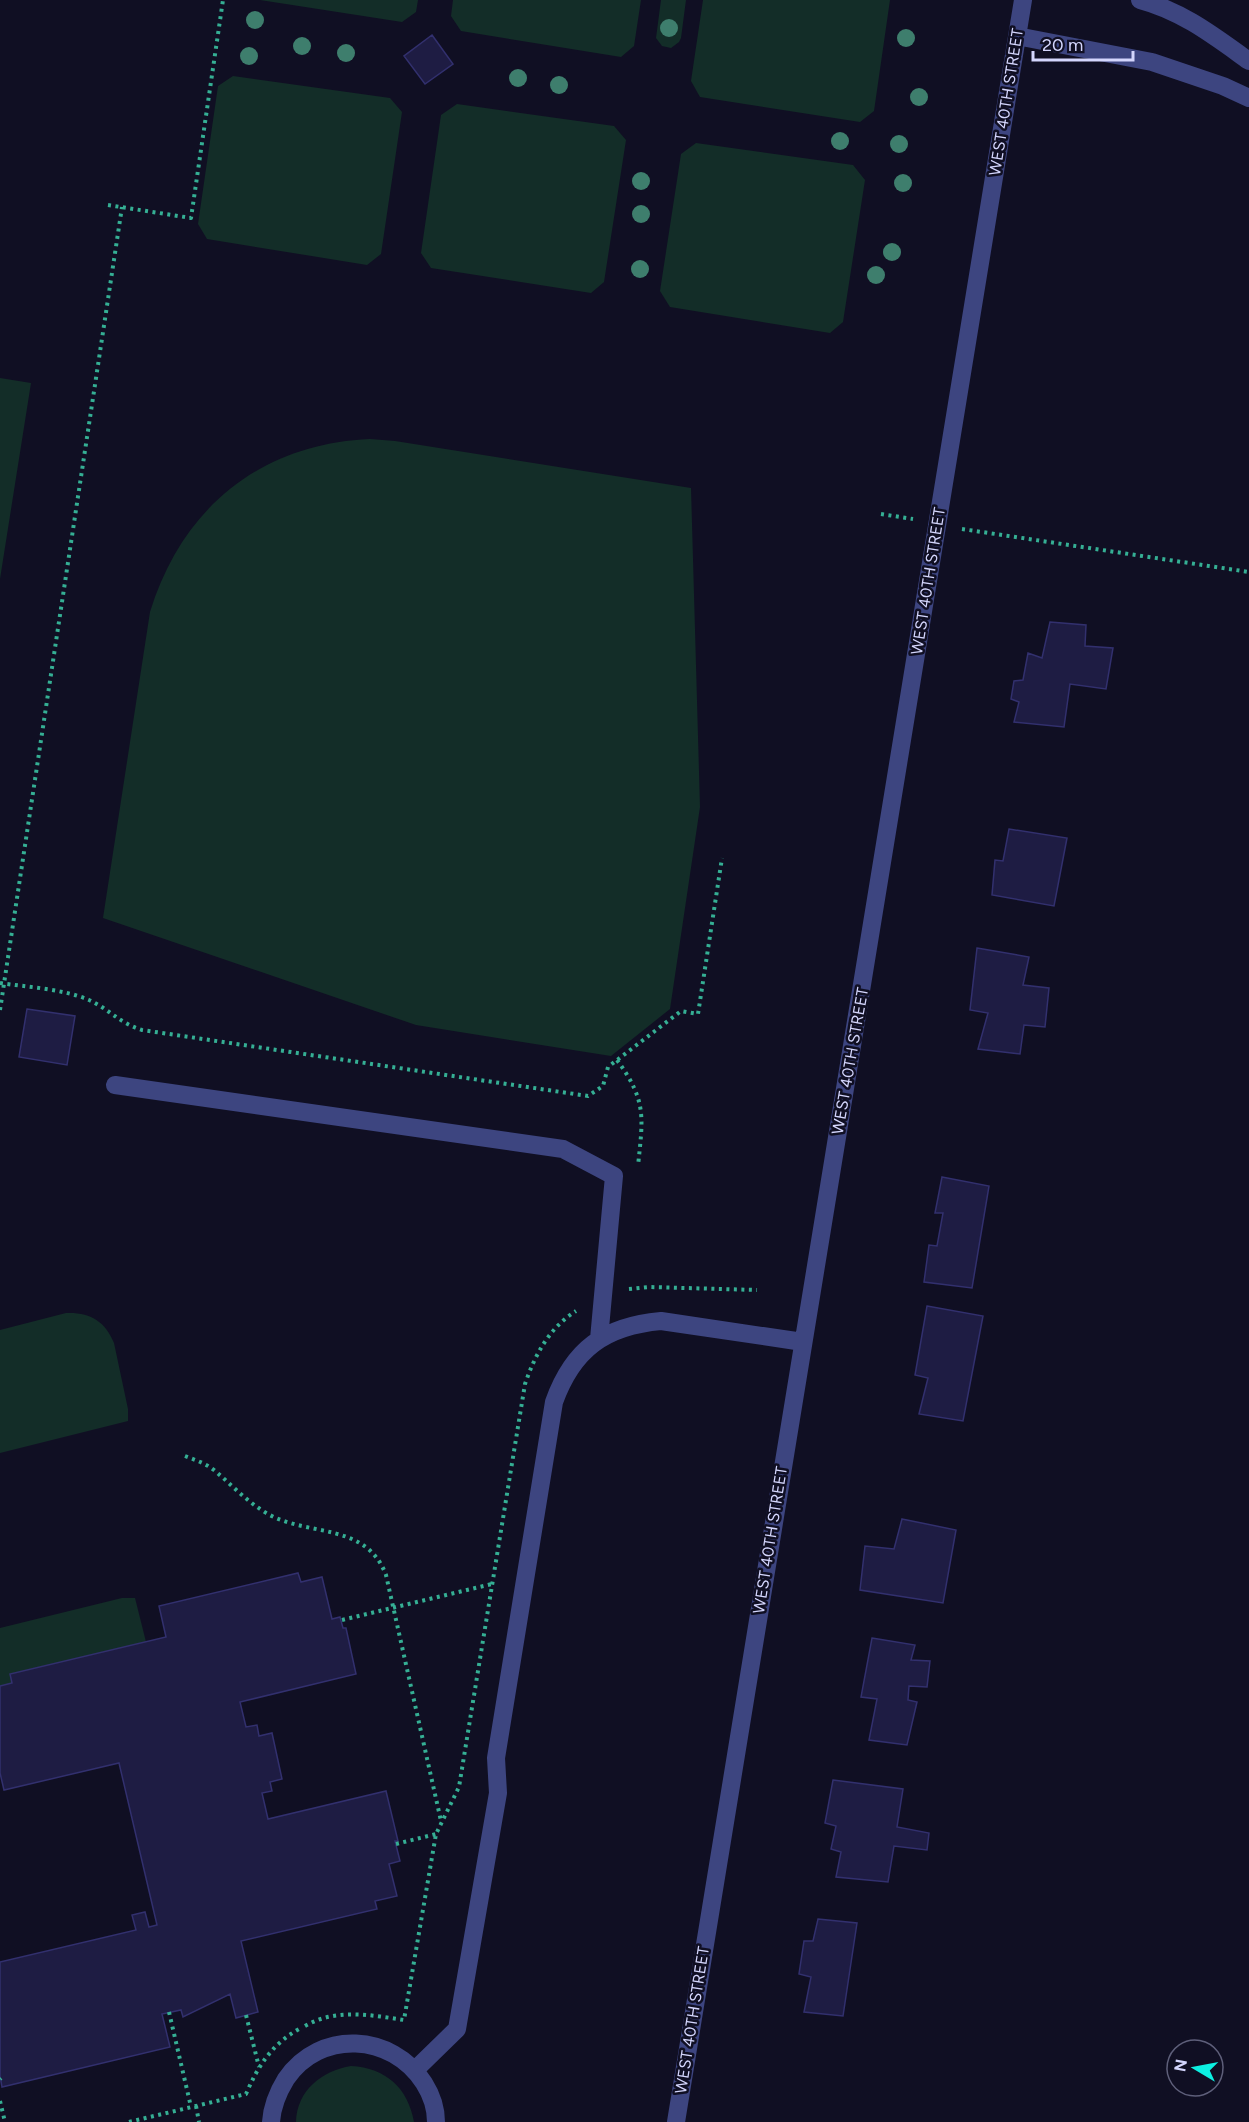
<svg xmlns="http://www.w3.org/2000/svg" width="1249" height="2122" viewBox="0 0 1249 2122" font-family="Figtree,sans-serif">
	<rect width="100%" height="100%" fill="#100f23"/>
	<path fill="#132d28" d="M260 0H418L416 12 402 22Z
		M453 0H641L634 46 621 57 461 31 451 16Z
		M661 0H686L681 38 679 42 671 48 662 46 656 38Z
		M703 0H890L874 111 860 122 700 97 691 81Z
		M233 76 390 98 402 112 381 254 367 265 207 239 198 224 218 86Z
		M457 104 614 126 626 140 604 282 591 293 431 268 421 253 441 115Z
		M696 143 853 165 865 180 843 322 830 333 670 307 660 291 681 154Z
		M0 378 31 383 0 579Z
		M370 439 395 441 691 488 700 807 670 1009 611 1056 416 1025 103 918 150 612C182 508 260 444 370 439Z
		M66 1313C90 1312 105 1321 114 1343L128 1409V1421L0 1453V1330Z
		M122 1598H135L146 1642 10 1674 12 1683 0 1686V1628Z
		M351 2066C386 2068 408 2088 414 2122H296C297 2090 322 2071 351 2066Z"/>
	<path fill="#1e1c43" stroke="#32306e" stroke-width="1.5" d="M432 35 453 64 425 84 404 56Z
		M1050 622 1086 625 1085 646 1113 648 1106 689 1070 684 1064 727 1014 722 1019 702 1011 699 1014 681 1023 680 1028 653 1042 658Z
		M1009 829 1067 838 1054 906 992 895 995 860 1003 861Z
		M977 948 1029 957 1023 985 1049 988 1045 1027 1024 1025 1020 1054 978 1049 988 1013 970 1010Z
		M27 1009 75 1016 67 1065 19 1057Z
		M942 1177 989 1186 972 1288 924 1282 929 1245 937 1246 943 1213H935Z
		M927 1306 983 1316 963 1421 919 1414 928 1378 915 1375Z
		M902 1519 956 1530 943 1603 860 1590 865 1546 894 1549Z
		M298 1573 301 1582 322 1577 332 1619 340 1617 343 1628H346L356 1674 240 1702 246 1727 257 1725 259 1736 272 1733 282 1779 270 1782 272 1791 262 1793 268 1819 386 1791 398 1841H395L400 1861 389 1864 397 1896 375 1901 377 1909 241 1941 258 2012 236 2018 230 1994 183 2017 181 2010 162 2014 170 2047 2 2087 0 2076V1962L136 1930 132 1915 145 1912 149 1927 157 1925 119 1763 4 1790 0 1773V1686L12 1683 10 1674 166 1637 159 1606Z
		M872 1638 915 1645 911 1660 930 1661 927 1687 909 1686 908 1700 917 1702 907 1745 869 1740 877 1699 861 1697Z
		M833 1780 903 1789 897 1827 929 1833 927 1850 894 1846 888 1882 836 1877 841 1852 831 1849 836 1826 825 1823Z
		M818 1919 857 1923 843 2016 804 2012 811 1977 799 1974 804 1941H813Z"/>
	<g fill="none" stroke-linecap="round" stroke-linejoin="round">
		<path stroke="#35af94" stroke-width="4" stroke-dasharray="3 4.5" stroke-linecap="butt" d="M108 205 191 218 223 0
			M881 514 913 519
			M962 529 1249 572
			M0 983C27 987 64 989 89 1000 109 1009 119 1023 142 1030L588 1096 603 1086 608 1067 681 1011 698 1014 722 858
			M0 1010 122 207
			M617 1060C647 1101 643 1117 638 1166
			M629 1289 649 1287 757 1290
			M185 1456C195 1460 205 1463 214 1470 232 1485 247 1502 268 1514 309 1537 366 1522 386 1575L441 1821
			M342 1620 492 1584
			M396 1844 436 1834
			M169 2012 191 2107
			M246 2015 259 2067
			M305 2026C336 2008 371 2015 404 2020L436 1834 459 1787 525 1384C535 1355 549 1328 576 1311
			M0 2079 1 2078
			M0 2101 5 2122
			M196 2106 199 2122
			M129 2122 246 2094C258 2066 272 2044 299 2029"/>
		<path stroke="#3d4580" stroke-width="18" d="M1140 0C1182 11 1214 36 1249 61
			M1017 36 1152 62 1223 86 1249 98
			M115 1085 563 1149 614 1176 599 1339
			M415 2070 457 2029 498 1793 496 1758 554 1402C573 1349 605 1326 661 1321L803 1342
			M271 2122C272 2107 278 2092 286 2079 320 2029 392 2033 424 2083 431 2094 436 2109 436 2122
			M676 2122 1023 0"/>
	</g>
	<g fill="#3e7e6d">
		<circle cx="255" cy="20" r="9"/>
		<circle cx="669" cy="28" r="9"/>
		<circle cx="906" cy="38" r="9"/>
		<circle cx="302" cy="46" r="9"/>
		<circle cx="346" cy="53" r="9"/>
		<circle cx="249" cy="56" r="9"/>
		<circle cx="518" cy="78" r="9"/>
		<circle cx="559" cy="85" r="9"/>
		<circle cx="919" cy="97" r="9"/>
		<circle cx="840" cy="141" r="9"/>
		<circle cx="899" cy="144" r="9"/>
		<circle cx="641" cy="181" r="9"/>
		<circle cx="903" cy="183" r="9"/>
		<circle cx="641" cy="214" r="9"/>
		<circle cx="892" cy="252" r="9"/>
		<circle cx="640" cy="269" r="9"/>
		<circle cx="876" cy="275" r="9"/>
	</g>
	<g text-anchor="middle" dominant-baseline="central" stroke-width="5" stroke-linejoin="round" paint-order="stroke">
		<g font-size="16" fill="#d4d6fd" stroke="#100f23">
			<text transform="translate(1006 102) rotate(-81)">WEST 40TH STREET</text>
			<text transform="translate(928 581) rotate(-81)">WEST 40TH STREET</text>
			<text transform="translate(850 1061) rotate(-80)">WEST 40TH STREET</text>
			<text transform="translate(770 1540) rotate(-81)">WEST 40TH STREET</text>
			<text transform="translate(692 2020) rotate(-81)">WEST 40TH STREET</text>
		</g>
	</g>
	<g transform="translate(1195 2068) rotate(280)"><circle r="28" fill="#100f23" stroke="#5e5f7a" stroke-width="1.5"/>
	<path d="M0-4.5L10 22L0 15L-10 22Z" fill="#0df0e2"/>
	<text y="-9" font-size="16" font-weight="bold" text-anchor="middle" fill="#d4d6fd">N</text>
	</g>
	<path d="M1033 51v9h100v-9" fill="none" stroke="#d4d6fd" stroke-width="3"/>
	<text x="1042" y="51" font-size="18" fill="#d4d6fd" stroke="#100f23" stroke-width="4.5" paint-order="stroke">20 m</text>
</svg>
